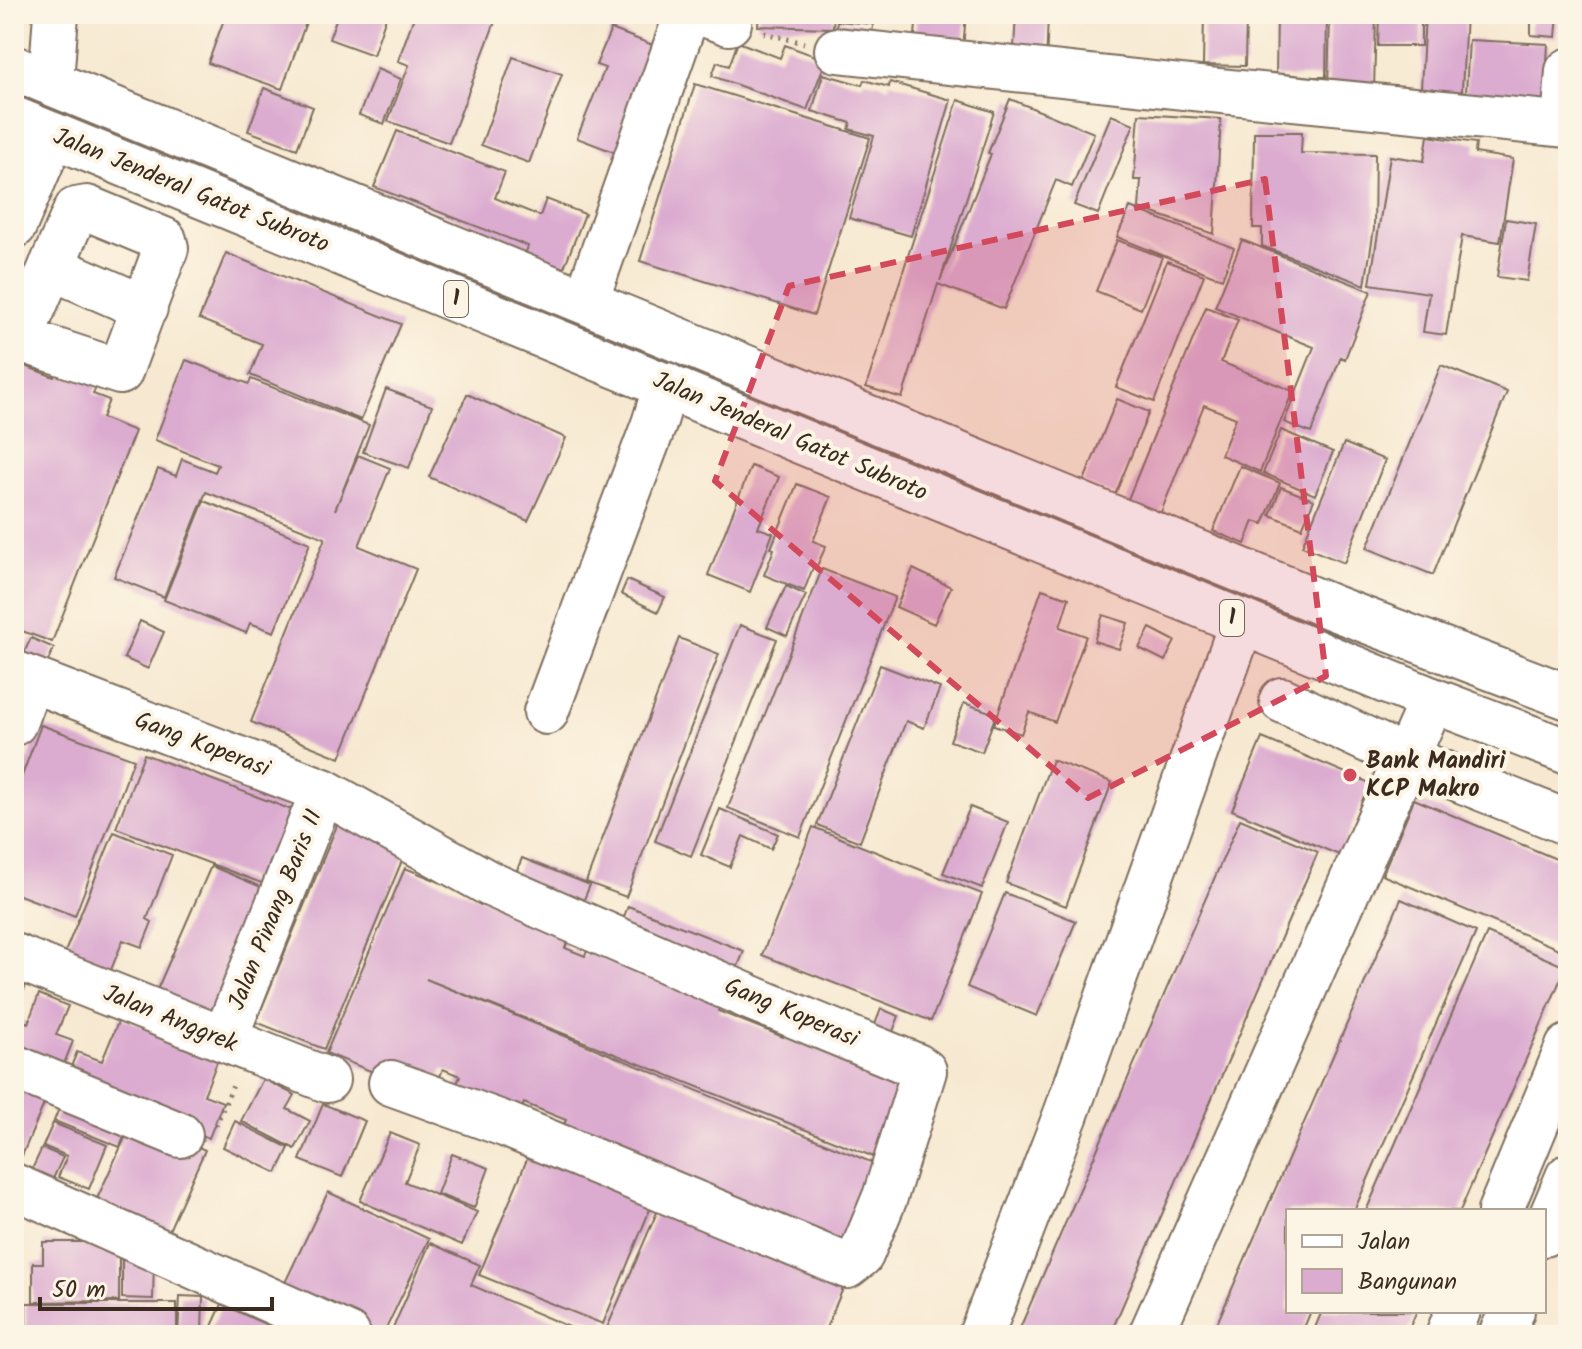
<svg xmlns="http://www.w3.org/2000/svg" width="1582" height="1349" viewBox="0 0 1582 1349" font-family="Kalam,sans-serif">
	<rect width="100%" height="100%" fill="#fcf5e5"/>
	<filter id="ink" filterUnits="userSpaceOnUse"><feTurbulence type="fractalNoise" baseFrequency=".0125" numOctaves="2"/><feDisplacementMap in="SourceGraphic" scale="16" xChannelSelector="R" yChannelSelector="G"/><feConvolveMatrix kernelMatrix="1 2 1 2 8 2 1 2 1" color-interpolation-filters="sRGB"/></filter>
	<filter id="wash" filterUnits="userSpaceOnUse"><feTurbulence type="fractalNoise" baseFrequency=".006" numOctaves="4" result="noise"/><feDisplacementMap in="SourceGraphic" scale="32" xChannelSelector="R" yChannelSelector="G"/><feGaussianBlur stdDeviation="1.8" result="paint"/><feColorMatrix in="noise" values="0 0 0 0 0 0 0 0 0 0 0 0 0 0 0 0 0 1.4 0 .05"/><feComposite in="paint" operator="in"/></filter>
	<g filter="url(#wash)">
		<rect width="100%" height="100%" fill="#f7e9d1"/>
		<g id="blocks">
			<path fill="#dcacd0" d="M226 14H309L282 89 208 63Z
				M338 14H387L373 55 329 39Z
				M415 14H498L449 143 388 121 409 65 398 61Z
				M759 14H834L833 28 758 26Z
				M917 14H966L962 60 914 46Z
				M1016 14H1048L1046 67 1013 65Z
				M1204 14H1246L1245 66 1203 65Z
				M1277 14H1327L1326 77H1276Z
				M1330 14H1376L1374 90 1328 89Z
				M1379 14H1421V46H1378Z
				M1425 14H1466L1461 109 1420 107Z
				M1531 14H1558L1556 37 1531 35Z
				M837 21 873 24 871 47 834 43Z
				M611 29 666 50 624 156 577 138 605 68 596 65Z
				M1469 40 1548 44 1544 114 1465 110Z
				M738 42 780 58 785 45 826 60 807 110 712 76 717 62 729 66Z
				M513 57 562 74 529 163 481 145Z
				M377 69 401 79 384 124 359 115Z
				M823 74 862 85 864 80 889 87 890 82 951 100 911 236 849 218 874 136 849 129 851 123 812 111Z
				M695 84 870 138 814 315 640 261Z
				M264 88 313 107 297 149 248 131Z
				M1010 99 1094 133 1072 187 1056 180 1004 309 938 284 902 398 866 387 958 100 994 112 940 281 991 154 988 153Z
				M1139 114 1221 119 1214 234 1139 208 1141 180H1134Z
				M1111 115 1134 124 1098 214 1074 205Z
				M397 131 505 172 495 198 540 216 546 199 585 214 563 270 525 255 528 246 374 187Z
				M1254 132H1302L1301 153 1375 154 1374 229 1365 285 1262 246V228H1253Z
				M1428 136 1476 143 1475 153 1513 159 1500 242 1462 236 1446 335 1423 332 1429 293 1370 284 1390 156 1424 161Z
				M1130 207 1234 248 1222 279 1117 237Z
				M1506 219 1536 224 1527 281 1497 277Z
				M1117 240 1162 257 1141 309 1096 291Z
				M1242 240 1371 291 1345 359 1341 357 1311 433 1284 422 1314 347 1215 307Z
				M226 253 401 324 361 420 250 375 262 344 199 319Z
				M1167 261 1204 275 1154 402 1116 387Z
				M1206 307 1238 320 1221 362 1293 391 1260 472 1221 455 1236 418 1204 405 1159 517 1126 504Z
				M62 358 102 373 93 394 109 400 102 418 135 431 52 642 14 628V362L54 377Z
				M186 360 249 384 251 379 369 425 335 510 358 455 390 468 359 546 416 569 340 758 251 722 325 538 206 492 164 597 114 577 158 469 176 476 182 459 215 472 218 465 155 440Z
				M1441 365 1507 392 1433 575 1367 548Z
				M386 389 432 406 409 468 363 452Z
				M467 394 566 438 528 521 429 477Z
				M1117 399 1149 412 1115 495 1083 483Z
				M1281 430 1333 452 1315 495 1263 473Z
				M1344 443 1385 460 1344 563 1302 546Z
				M751 466 779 477 758 528 773 533 750 592 708 575Z
				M1240 466 1280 483 1263 524 1254 521 1245 544 1213 531Z
				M797 484 831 497 813 541 826 546 817 566 814 565 804 591 764 575 774 549 771 548Z
				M1281 487 1314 500 1302 528 1270 515Z
				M204 501 310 543 274 632 250 623 246 633 164 600Z
				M822 569 895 597 800 837 728 808Z
				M913 569 951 587 934 624 896 607Z
				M627 580 665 597 658 612 621 594Z
				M786 586 806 595 787 636 767 627Z
				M1042 589 1069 598 1060 627 1086 636 1055 722 1029 712 1021 734 994 725Z
				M1103 615 1128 623 1119 649 1094 641Z
				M140 621 164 632 148 669 124 658Z
				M740 625 777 639 691 856 655 841Z
				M1150 628 1175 641 1165 661 1139 648Z
				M31 638 54 648 43 672 20 661Z
				M679 638 719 654 626 897 586 882Z
				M880 665 940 688 924 728 906 721 860 842 817 825Z
				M964 703 996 714 982 752 950 741Z
				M41 725 134 759 75 916 14 893V797Z
				M1262 738 1370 783 1339 855 1232 810Z
				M144 754 308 816 280 890 116 828Z
				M1052 760 1112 782 1066 906 1006 883Z
				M1414 799 1568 864V953L1382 875Z
				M970 807 1008 822 982 888 943 873Z
				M720 809 778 834 771 849 743 836 730 867 701 855Z
				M340 818 408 846 324 1049 256 1022Z
				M1240 819 1318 852 1110 1335H1017Z
				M813 827 982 894 931 1021 762 955Z
				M114 832 172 855 147 919 152 922 142 947 123 940 109 975 63 957Z
				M522 858 590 885 580 909 512 882Z
				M211 866 273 892 218 1019 156 992Z
				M405 868 480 898 573 929 565 948 585 956 591 941 724 994 718 1011 783 1037 788 1024 918 1076 884 1161 426 979 883 1167 848 1251 560 1133 566 1120 524 1103 516 1121 452 1095 460 1076 443 1069 432 1096 326 1053Z
				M1005 893 1076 921 1037 1016 967 987Z
				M1401 899 1476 932 1354 1211H1288V1311H1311L1301 1335H1212Z
				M628 906 744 951 732 981 617 936Z
				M1487 933 1566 967 1460 1211H1366Z
				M14 983 25 987 14 1013Z
				M39 994 68 1006 56 1035 73 1041 58 1079 14 1062V1017L28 1023Z
				M881 1009 899 1016 888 1044 870 1037Z
				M120 1017 219 1057 204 1095 223 1102 209 1138 65 1081 77 1052 102 1061Z
				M14 1075 50 1090 21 1158 14 1156Z
				M263 1079 295 1095 287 1109 310 1121 295 1149 241 1121Z
				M64 1096 130 1121 120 1147 54 1121Z
				M323 1104 365 1121 342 1177 300 1160Z
				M134 1118 205 1150 162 1246 90 1214Z
				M235 1121 289 1148 277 1173 223 1147Z
				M53 1123 107 1145 89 1189 58 1177 67 1156 43 1146Z
				M390 1133 420 1145 405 1182 477 1212 462 1245 360 1201Z
				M42 1148 63 1157 47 1192 26 1182Z
				M530 1152 653 1202 603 1324 479 1275Z
				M452 1154 489 1168 474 1208 437 1194Z
				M328 1192 429 1239 383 1335 282 1289Z
				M660 1205 845 1284 823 1335H604Z
				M43 1242H119V1301L33 1302V1263H43Z
				M430 1243 480 1265 471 1285 588 1335H390Z
				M122 1259 154 1260 153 1299 122 1298Z
				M180 1296 203 1297 202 1335H178Z
				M26 1303H177V1335H26Z
				M222 1304 256 1320 292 1335H208Z
				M1322 1311H1417L1406 1335H1312Z"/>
		</g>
	</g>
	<g filter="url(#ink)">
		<use href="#blocks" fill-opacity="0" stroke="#7d6d5d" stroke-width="2"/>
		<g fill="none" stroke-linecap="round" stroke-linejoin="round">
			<defs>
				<path id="minor" d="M704 14 729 23 730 14
					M837 50 1210 90 1568 125
					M51 82 56 14
					M1564 124 1568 71
					M14 226 53 135
					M51 267 145 308
					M586 301 687 14
					M14 337 120 372 166 248 164 240 87 208 76 210 20 339
					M14 673 323 791 490 884 754 999 917 1066 924 1071 885 1197 861 1255 847 1266 507 1125 391 1083
					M1282 700 1406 758 1568 823
					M546 712 654 424 666 385
					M14 723 30 680
					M14 956 327 1080
					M229 1028 323 791
					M14 1067 180 1135
					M14 1186 348 1335
					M1500 1211 1568 1047
					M1544 1234 1568 1177
					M981 1335 1066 1114 1242 622
					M1151 1335 1432 700
					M1448 1335 1458 1311
					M1501 1335 1512 1311"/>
				<path id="highway" d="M14 68 1336 609 1568 697
					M14 119 1432 700 1568 752"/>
			</defs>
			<use href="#minor" stroke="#7d6d5d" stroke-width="48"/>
			<use href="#highway" stroke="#7d6d5d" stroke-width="48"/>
			<path stroke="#7d6d5d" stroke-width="5" stroke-dasharray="2 6" stroke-linecap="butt" d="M764 33 804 43
				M216 1125 234 1083"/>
			<use href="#minor" stroke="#fff" stroke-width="44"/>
			<use href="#highway" stroke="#fff" stroke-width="44"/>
		</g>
	</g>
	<path fill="#d1495b" fill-opacity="0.2" stroke="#d1495b" stroke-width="6" stroke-dasharray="16 10" stroke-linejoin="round" d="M1265 179 1326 676 1088 798 715 481 789 286Z"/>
	<circle fill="#d1495b" stroke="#fcf5e5" stroke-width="3" cx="1350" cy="775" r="8"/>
	<g text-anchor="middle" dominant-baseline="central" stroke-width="8" stroke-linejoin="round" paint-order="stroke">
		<g fill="#fcf5e5" stroke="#75675a" stroke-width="2">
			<rect x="444" y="281" width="24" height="36" rx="6"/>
			<rect x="1220" y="600" width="24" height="36" rx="6"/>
		</g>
		<g font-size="22" font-weight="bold" fill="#3b2a1e">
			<text x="456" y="299">1</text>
			<text x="1232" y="618">1</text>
		</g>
		<g font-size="24" fill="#3b2a1e" stroke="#fcf5e5">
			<text transform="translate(191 191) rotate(22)">Jalan Jenderal Gatot Subroto</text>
			<text transform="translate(790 437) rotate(23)">Jalan Jenderal Gatot Subroto</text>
			<text transform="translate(202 745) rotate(21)">Gang Koperasi</text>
			<text transform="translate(276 910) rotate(-68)">Jalan Pinang Baris II</text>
			<text transform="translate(791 1013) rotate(23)">Gang Koperasi</text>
			<text transform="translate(170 1019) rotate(22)">Jalan Anggrek</text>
		</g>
		<g font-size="24" font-weight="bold" fill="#3b2a1e" stroke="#fcf5e5" text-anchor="start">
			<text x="1366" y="761">Bank Mandiri<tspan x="1366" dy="28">KCP Makro</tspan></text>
		</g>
	</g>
	<rect width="1582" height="1349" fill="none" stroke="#fcf5e5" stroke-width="48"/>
	<rect x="1286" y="1209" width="260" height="104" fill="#fcf5e5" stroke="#afa495" stroke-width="2"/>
	<rect x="1302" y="1235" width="40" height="12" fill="#ffffff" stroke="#afa495" stroke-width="2"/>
	<text x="1358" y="1249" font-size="24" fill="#3b2a1e">Jalan</text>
	<rect x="1302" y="1269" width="40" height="24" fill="#dcacd0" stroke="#afa495" stroke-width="2"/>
	<text x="1358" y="1289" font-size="24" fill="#3b2a1e">Bangunan</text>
	<path d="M40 1297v12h232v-12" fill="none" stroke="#3b2a1e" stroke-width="4"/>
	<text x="52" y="1297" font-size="24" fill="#3b2a1e" stroke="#fcf5e5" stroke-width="6" paint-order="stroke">50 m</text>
</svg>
